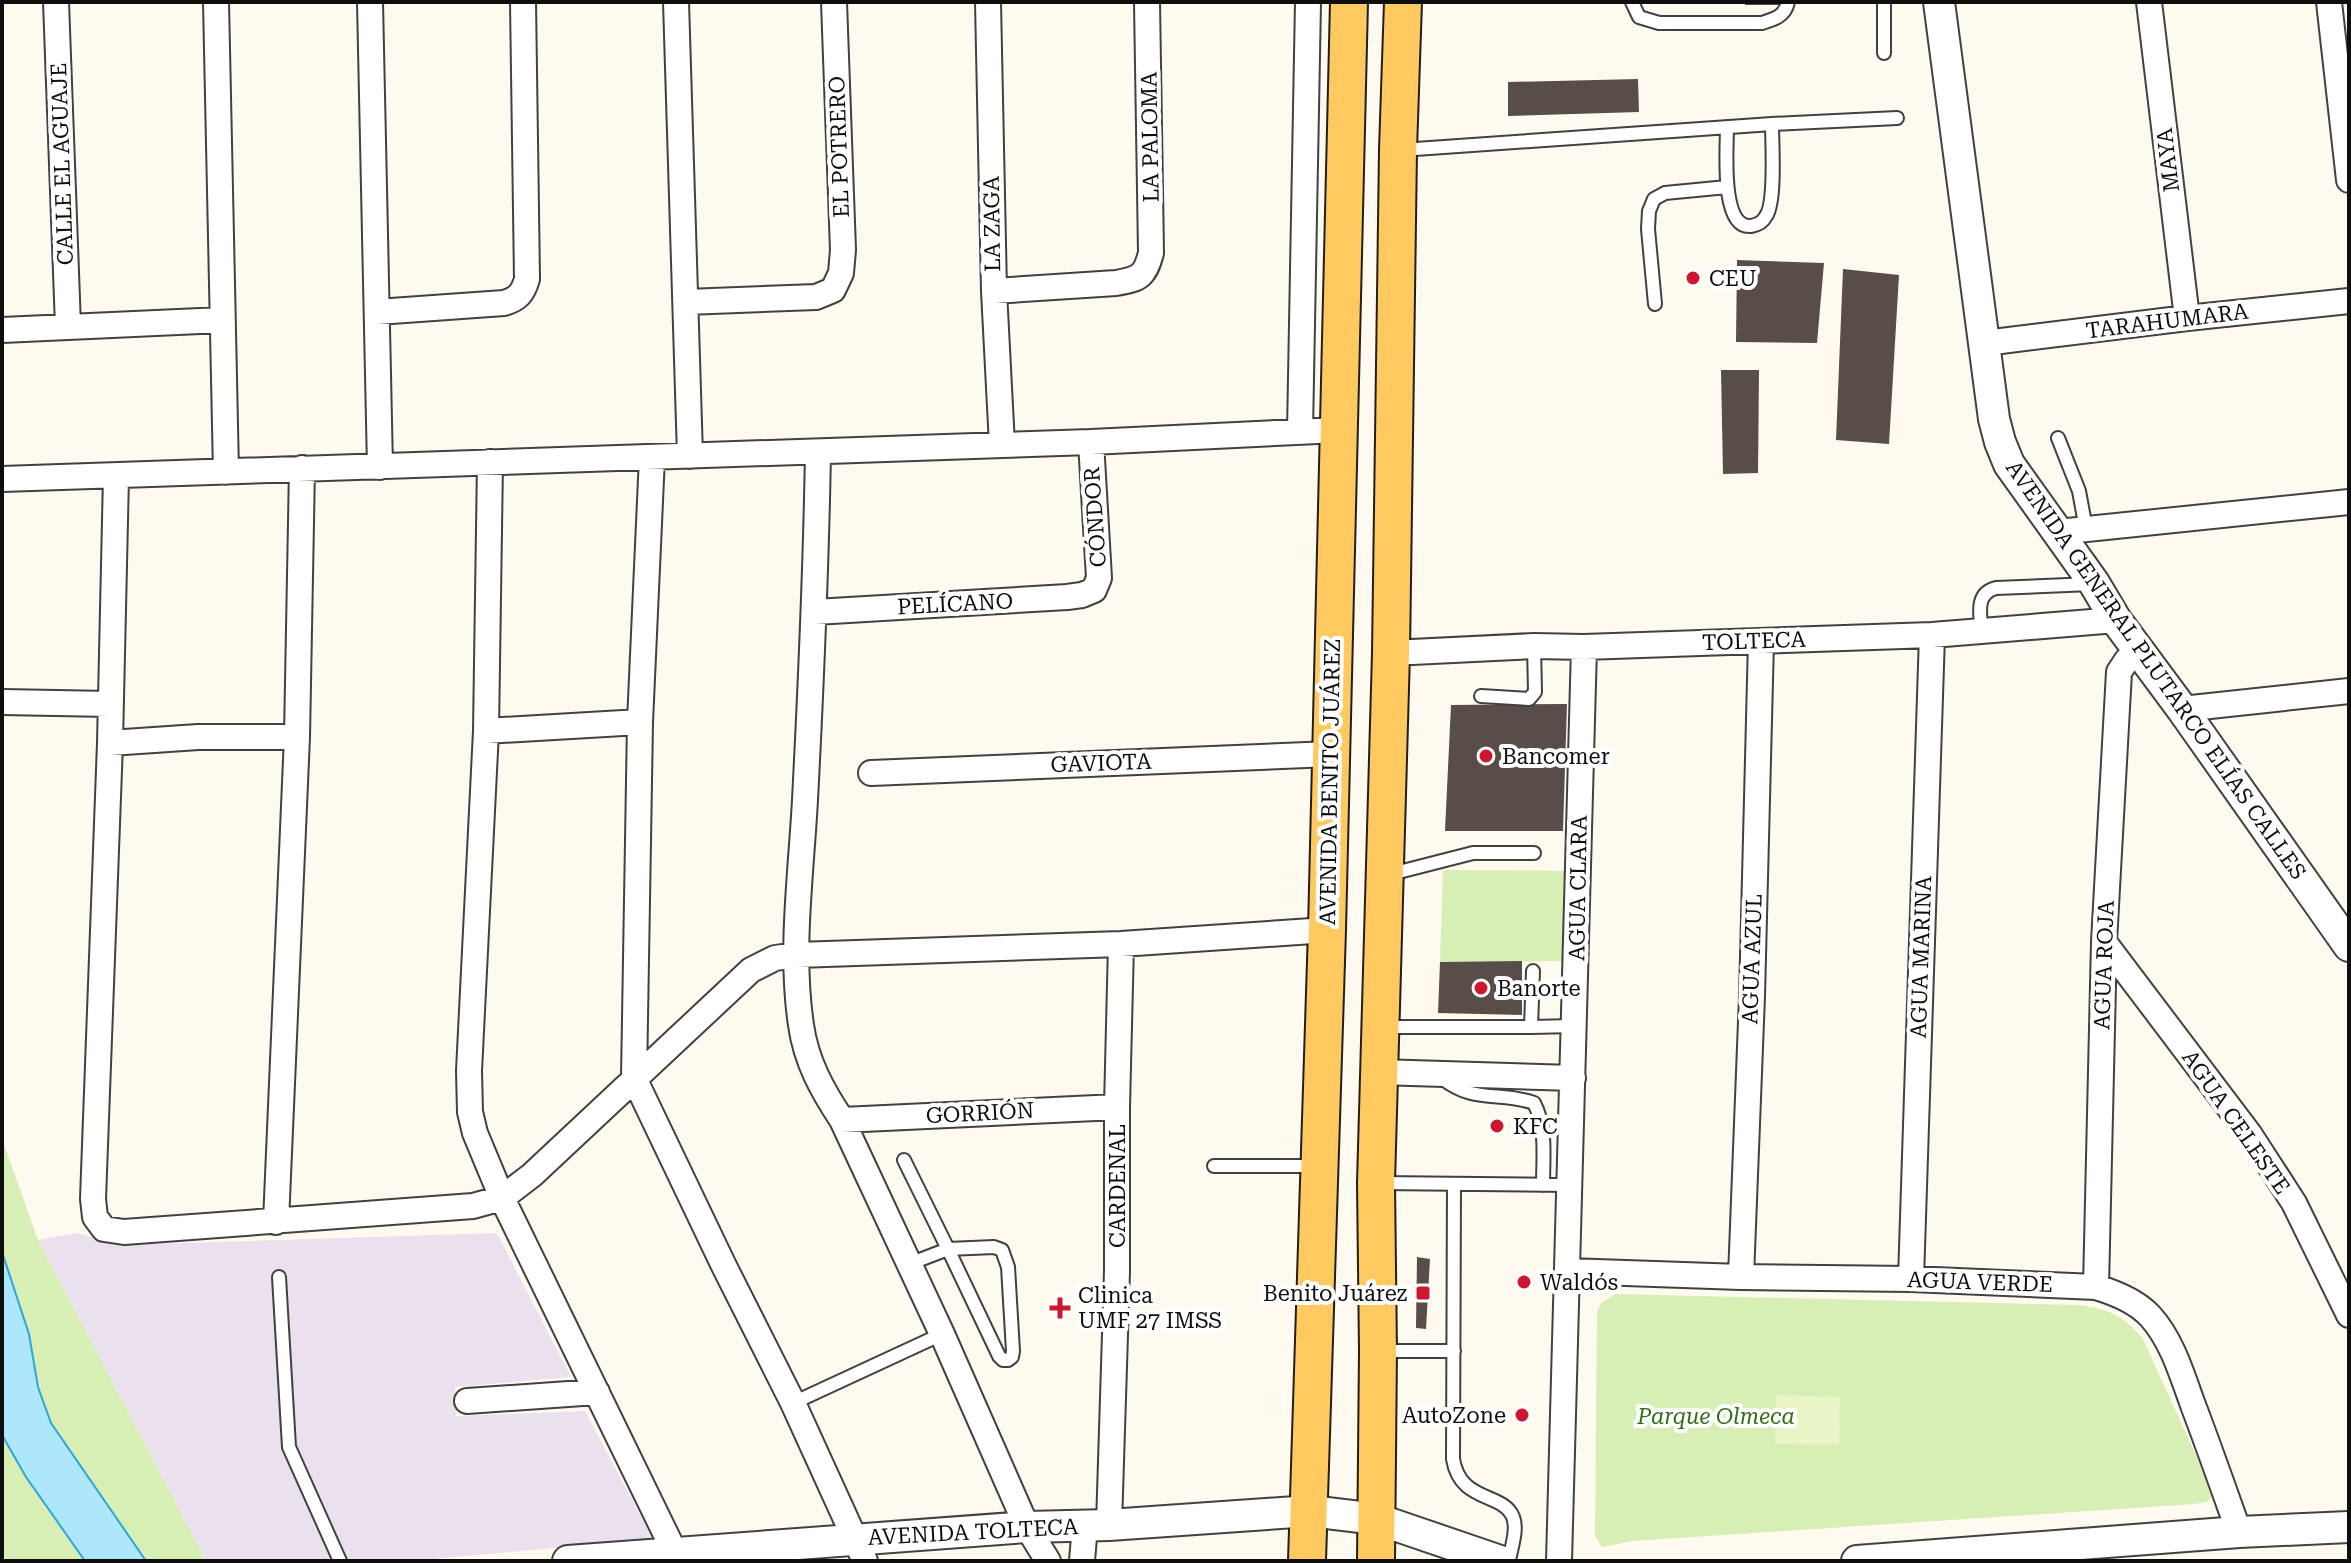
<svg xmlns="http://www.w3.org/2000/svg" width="2351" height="1563" viewBox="0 0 2351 1563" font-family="'Roboto Serif',serif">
	<rect width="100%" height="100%" fill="#fffaef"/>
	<path fill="#ebe1ee" d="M77 1233 118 1245 497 1233 571 1377 455 1387 456 1416 585 1411 653 1539 411 1561H206L38 1240Z"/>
	<path fill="#d7eeb4" d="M1443 870 1577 871 1575 961 1440 962Z
		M2 1139 38 1240 206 1561H2Z
		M1615 1294 2078 1305C2109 1309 2123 1315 2143 1339L2214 1495 2206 1502 2194 1504 1632 1541 1602 1547 1595 1536 1597 1312 1601 1303Z"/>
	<path fill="#e9f4c7" d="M1776 1395 1840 1397 1839 1445 1775 1444Z"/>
	<path fill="#aee6fc" stroke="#2da6db" stroke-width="2" d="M2 1252 29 1334 38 1387 51 1423 146 1561H85L26 1477 2 1435Z"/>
	<path fill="#584d49" d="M1745 2H1785V5H1745Z
		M1638 79 1639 112 1508 116V82Z
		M1737 260 1824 263 1817 343 1736 342Z
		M1843 269 1899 275 1889 444 1836 440Z
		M1721 370H1759L1758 473 1723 474Z
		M1567 704 1563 831H1445L1451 705Z
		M1522 961V1015L1438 1013 1440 962Z
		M1417 1257 1430 1259 1426 1329 1416 1328Z"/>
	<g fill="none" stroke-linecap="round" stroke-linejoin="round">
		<defs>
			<path id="service" d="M1632 2 1639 17 1659 23H1762C1775 19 1785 16 1788 2
				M1884 2V53
				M1727 127C1727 148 1720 229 1751 226 1757 225 1763 222 1766 216 1776 202 1772 144 1772 124
				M1401 150 1772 124 1897 118
				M1655 304 1648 229 1649 211 1654 199 1665 193 1727 187
				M2058 438 2079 491 2086 529
				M1982 632C1980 615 1975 593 1996 588L2091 584
				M1481 696 1529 699 1535 692 1534 646
				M1387 875 1473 853H1534
				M1382 1027H1531L1533 971
				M1531 1027 1575 1026
				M1442 1078C1474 1104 1500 1091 1534 1103 1547 1128 1543 1157 1543 1185
				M904 1160 948 1249 909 1264
				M1214 1166H1315
				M1379 1183 1569 1185
				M1454 1185 1453 1459C1460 1503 1503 1492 1513 1517 1518 1530 1511 1548 1509 1561
				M994 1247 1002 1250 1008 1267 1013 1351 1012 1357 1008 1360H1003L999 1356 948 1249Z
				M279 1277 289 1447 340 1561
				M1381 1351H1454
				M793 1403 942 1334"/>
			<path id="minor" d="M56 2 68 326
				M216 2 226 472
				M370 2 380 467
				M676 2 690 456
				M988 2 994 291 1002 445
				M2149 2 2187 318
				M2329 2 2349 180
				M994 291 1116 283C1140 279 1145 276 1151 253L1147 2
				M686 302 816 297 833 290 841 273 843 250 834 2
				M377 312 504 303C518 299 523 293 527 279L523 2
				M2 330 222 320
				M1985 343 2187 318 2349 301
				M1300 431 1308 2
				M818 452C816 568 811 684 805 800 801 874 790 952 801 1025 806 1061 822 1090 842 1120L942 1334 1027 1527 1048 1561
				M652 457 640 722 634 1078 724 1266 793 1403 865 1561
				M490 462 486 731 469 1071 470 1112 475 1133 502 1198 675 1553
				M116 476 110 743 93 1199 95 1217 104 1229 124 1232 473 1206 502 1198 532 1175 751 970 775 958 797 955 1121 944 1327 930
				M2 479 1091 442 1339 430
				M2058 532 2349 502
				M815 612 1067 597 1082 595 1094 590 1099 578 1091 442
				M1391 653 1534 646 1584 647 1932 635 2116 620
				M2 702 110 704
				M2182 709 2349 691
				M486 731 640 722
				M110 743 198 737H297
				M871 773 1331 754
				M2104 942 2250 1135 2294 1203 2349 1315
				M1378 1072 1573 1078
				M842 1120 1117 1107
				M276 1222 297 737 302 468
				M1568 1271 1741 1277 1911 1279 2096 1287C2116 1293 2136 1301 2150 1316 2172 1340 2182 1375 2193 1405 2209 1447 2224 1490 2239 1532
				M1741 1277 1752 996 1761 641
				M1911 1279 1932 635
				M2096 1287 2104 942 2119 672 2127 660 2139 650
				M467 1401 597 1392
				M1109 1525 1117 1271V1107L1121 944
				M1082 1561 1085 1525
				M1559 1561 1584 647"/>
			<path id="tertiary" d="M1939 2 1994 419 2000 442 2009 464 2094 583 2116 620 2182 709 2349 946
				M568 1561 1027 1527 1109 1525 1310 1511 1377 1519 1500 1561
				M1857 1561 2239 1532 2349 1527"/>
			<path id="primary" d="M1307 1561 1327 930 1349 2
				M1376 1561 1378 1351 1376 1183 1391 653 1398 150 1403 2"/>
		</defs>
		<use href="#service" stroke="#414141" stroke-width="16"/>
		<use href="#minor" stroke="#414141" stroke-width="28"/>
		<use href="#tertiary" stroke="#414141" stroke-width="34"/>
		<use href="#primary" stroke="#1f1f1f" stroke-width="40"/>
		<use href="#service" stroke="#fff" stroke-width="12"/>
		<use href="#minor" stroke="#fff" stroke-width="24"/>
		<use href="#tertiary" stroke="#fff" stroke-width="30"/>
		<use href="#primary" stroke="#ffc95f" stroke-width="36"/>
	</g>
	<g fill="#cd1731" stroke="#fff" stroke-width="3">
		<circle cx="1693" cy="278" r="8"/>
		<circle cx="1486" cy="756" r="8"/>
		<circle cx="1481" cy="988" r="8"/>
		<circle cx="1497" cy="1126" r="8"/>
		<circle cx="1524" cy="1282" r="8"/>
		<rect x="1415" y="1285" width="16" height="16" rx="4"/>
		<path d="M1056 1296h8v8h8v8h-8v8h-8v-8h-8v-8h8z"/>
		<circle cx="1522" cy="1415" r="8"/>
	</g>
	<g text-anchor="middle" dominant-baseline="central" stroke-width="8" stroke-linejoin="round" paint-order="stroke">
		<g font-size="22" fill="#0e0e0e" stroke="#fff">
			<text transform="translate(1150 137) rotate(-91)">LA PALOMA</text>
			<text transform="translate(839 147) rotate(-92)">EL POTRERO</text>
			<text transform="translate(2168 160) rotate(-97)">MAYA</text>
			<text transform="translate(62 164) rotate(-92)">CALLE EL AGUAJE</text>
			<text transform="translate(992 224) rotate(-91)">LA ZAGA</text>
			<text transform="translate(2167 321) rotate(-7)">TARAHUMARA</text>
			<text transform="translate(1095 517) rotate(-94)">CÓNDOR</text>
			<text transform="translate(955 604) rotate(-3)">PELÍCANO</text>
			<text transform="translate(1754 641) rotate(-2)">TOLTECA</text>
			<text transform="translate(2156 670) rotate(55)">AVENIDA GENERAL PLUTARCO ELÍAS CALLES</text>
			<text transform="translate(1101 763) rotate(-2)">GAVIOTA</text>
			<text transform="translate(1330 782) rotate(-89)">AVENIDA BENITO JUÁREZ</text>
			<text transform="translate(1578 888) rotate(-89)">AGUA CLARA</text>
			<text transform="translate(1921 957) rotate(-88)">AGUA MARINA</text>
			<text transform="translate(1752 959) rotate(-88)">AGUA AZUL</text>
			<text transform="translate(2104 965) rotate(-88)">AGUA ROJA</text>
			<text transform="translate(980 1113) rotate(-3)">GORRIÓN</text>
			<text transform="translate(2236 1122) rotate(55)">AGUA CELESTE</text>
			<text transform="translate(1117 1186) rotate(-90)">CARDENAL</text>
			<text transform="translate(1980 1282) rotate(2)">AGUA VERDE</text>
			<text transform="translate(973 1532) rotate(-3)">AVENIDA TOLTECA</text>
		</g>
		<g font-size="22" fill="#0e0e0e" stroke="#fff" text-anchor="start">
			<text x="1709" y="278">CEU</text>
			<text x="1502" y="756">Bancomer</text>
			<text x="1497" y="988">Banorte</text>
			<text x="1513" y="1126">KFC</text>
			<text x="1540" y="1282">Waldo´s</text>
			<text x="1407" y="1293" text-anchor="end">Benito Juárez</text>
			<text x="1078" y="1295">Clinica<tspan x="1078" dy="25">UMF 27 IMSS</tspan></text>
			<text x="1506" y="1415" text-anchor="end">AutoZone</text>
		</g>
		<g font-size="22" font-style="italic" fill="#316d17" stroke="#fff">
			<text x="1716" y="1416">Parque Olmeca</text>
		</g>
	</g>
	<rect width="2351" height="1563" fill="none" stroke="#0e0e0e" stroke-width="8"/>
</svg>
